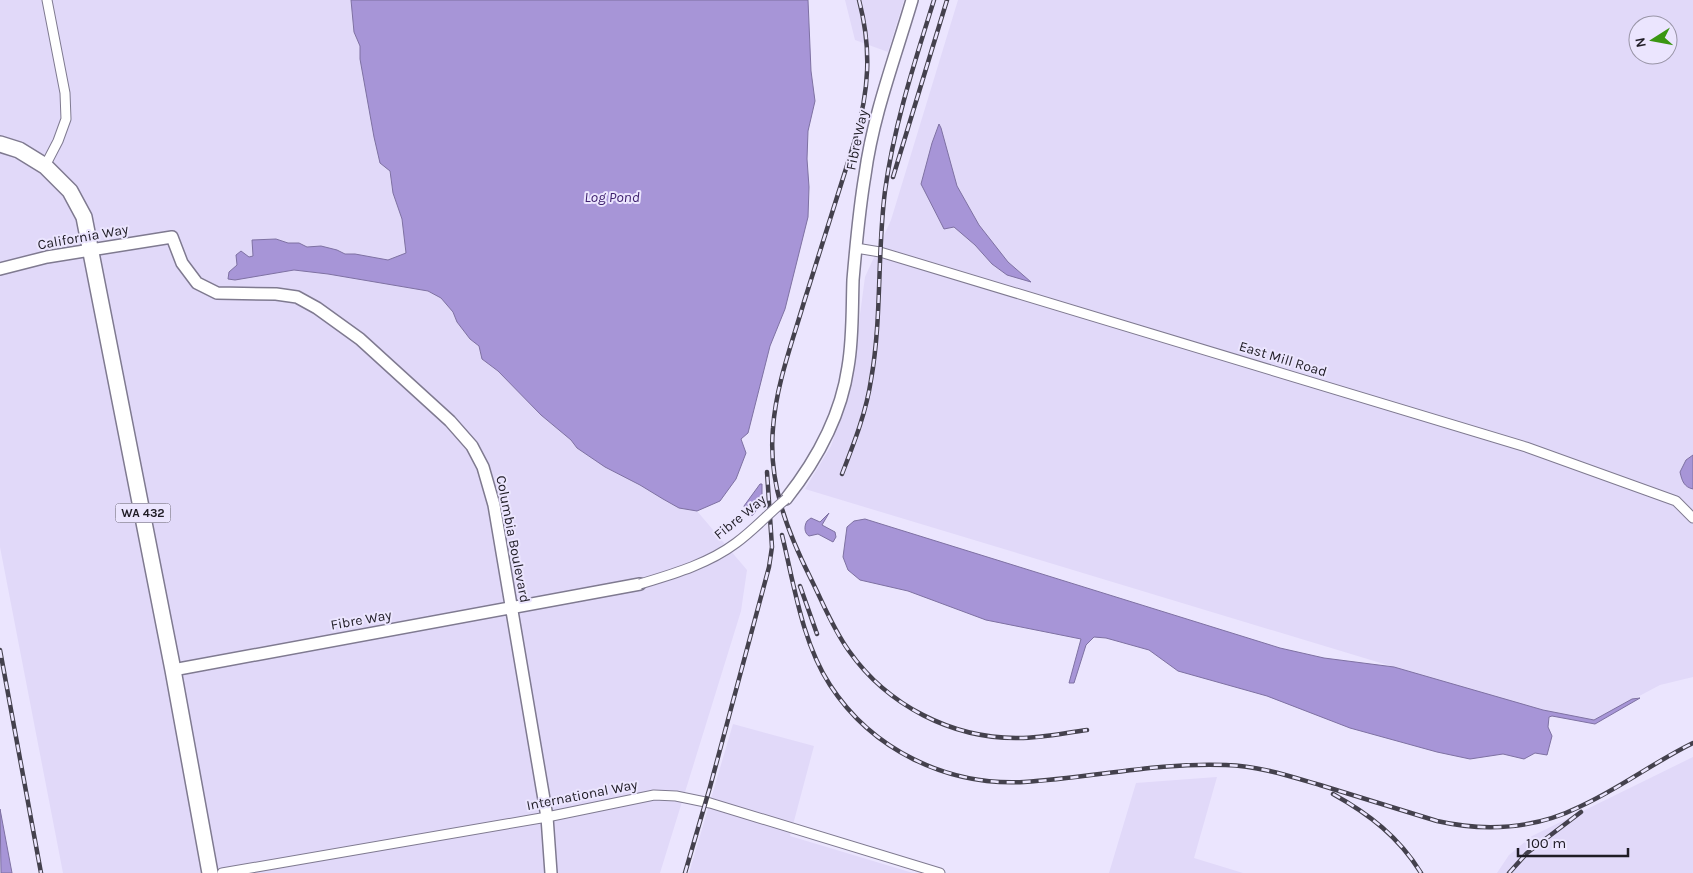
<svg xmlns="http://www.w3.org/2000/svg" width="1693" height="873" viewBox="0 0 1693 873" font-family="Karla,sans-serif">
	<rect width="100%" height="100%" fill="#ebe5fe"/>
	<path fill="#e1d9f9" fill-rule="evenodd" d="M0 0H351L354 32 360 46V59L389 171 393 193 402 219 406 253 388 260 355 254H345L337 250 321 246 307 247 299 243H288L276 239 252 240 253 256 237 265 229 272 253 276 294 270 328 274 428 291 441 298 453 312 457 322 470 339 479 346 482 359 498 371 541 415 571 440 577 448 663 499 679 508 697 511 747 570 741 611 660 873H63L0 547Z
		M845 0H904L888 52 855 40Z
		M958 0H1693V677L1660 685 1594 720 1543 710 1394 667 805 489 831 446 850 390 865 277 891 220ZM1638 25H1668V55H1638Z
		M733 724 814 746 790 836 913 873H689Z
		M1693 757V873H1497L1509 855 1532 836Z
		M1217 777 1194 858 1243 873H1109L1136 783Z"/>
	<path fill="#a795d7" stroke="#7e71a2" d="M351 0H808L811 71 815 101 808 131 807 159 809 187 808 217 785 309 770 346 748 433 741 439 746 453 736 479 720 501 697 511 679 508 663 499 640 485 605 467 577 448 571 440 541 415 498 371 482 359 479 346 470 339 457 322 453 312 441 298 428 291 328 274 294 270 235 280 228 279 229 272 237 265 236 255 241 251 249 257 253 256 252 240 276 239 288 243H299L307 247 321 246 337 250 345 254H355L388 260 406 253 402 219 393 193 390 171 380 163 374 137 360 59V46L354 32Z
		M939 124 941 128 957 186 979 225 1008 262 1031 282 1007 275 992 264 975 245 954 227 944 229 921 184 932 143Z
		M1693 455V489C1684 487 1682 481 1680 472L1686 460Z
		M760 484H762V502L753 515 750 516 746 512 744 506Z
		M829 513 822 525 835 532 836 537 833 542 818 534 809 536C804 533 804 526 807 521L811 518 820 522Z
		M865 519 1280 648 1324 658 1394 667 1543 710 1594 720 1632 699 1640 698 1595 724 1552 716 1549 717 1548 727 1552 736 1547 755 1535 753 1524 759 1503 754 1470 759 1437 752 1350 728 1267 696 1178 671 1149 650 1106 638 1094 637 1086 645 1074 683H1069L1081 639 986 620 908 591 860 580 848 570 843 557 847 527 854 521Z
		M0 809 12 873H1Z"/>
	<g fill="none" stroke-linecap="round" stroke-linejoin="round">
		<defs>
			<path id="street" d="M45 166 58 141 66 119 65 93 47 0
				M856 248 880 252 1526 447 1676 501 1693 518
				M222 873 547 817 654 795 676 796 710 803 940 873"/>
			<path id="secondary" d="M0 269 47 257 172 237 182 263 197 283 217 293 276 294 297 297 317 308 360 339 450 421 472 446 483 467 494 505 547 817 551 873
				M786 499C816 461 841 416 848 367 853 339 852 309 853 280 856 245 859 210 865 175 873 115 895 58 912 0
				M173 670 640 584"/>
			<path id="highway" d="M0 144 19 150 45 166 70 191 84 217 173 670 210 873"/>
		</defs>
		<use href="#street" stroke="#7f7a90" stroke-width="11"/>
		<use href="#secondary" stroke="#7f7a90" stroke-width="14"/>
		<use href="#highway" stroke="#7f7a90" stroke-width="18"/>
		<use href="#street" stroke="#fff" stroke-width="9"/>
		<use href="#secondary" stroke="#fff" stroke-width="11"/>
		<use href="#highway" stroke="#fff" stroke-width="15"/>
		<defs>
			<path id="rail" d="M859 0C872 50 869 90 855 140 838 194 821 248 804 302 792 343 776 385 773 428 768 482 787 531 811 579 823 603 833 629 849 651 887 705 952 739 1019 738 1042 738 1064 733 1087 730
				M893 177 947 0
				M842 474C854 443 866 413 871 380 882 318 877 254 885 191 894 125 914 64 934 0
				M782 535C794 584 802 642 830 685 872 750 947 786 1024 782 1091 778 1158 762 1226 765 1259 766 1289 776 1320 785 1359 797 1398 809 1437 821 1485 832 1535 829 1579 807 1619 789 1654 762 1693 743
				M800 586 817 634
				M0 650 41 873
				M1333 794C1369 814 1399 837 1421 873
				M685 873 710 787 769 567 772 547 767 472
				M1509 873 1527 853 1581 812"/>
		</defs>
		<use href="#rail" stroke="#44414d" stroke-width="4.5"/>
		<use href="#rail" stroke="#ebe5fe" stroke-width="2.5" stroke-dasharray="8" stroke-linecap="butt"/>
		<defs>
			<path id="street-bridge" d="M640 584C673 574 708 564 736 543 754 530 769 513 786 499"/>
		</defs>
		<use href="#street-bridge" stroke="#7f7a90" stroke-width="11" stroke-linecap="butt"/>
		<use href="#street-bridge" stroke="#fff" stroke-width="9"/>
	</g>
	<g text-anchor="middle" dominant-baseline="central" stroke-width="4" stroke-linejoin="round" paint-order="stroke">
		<rect fill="#ebe5fe" stroke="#5c5866" stroke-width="1" x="115.5" y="503.5" width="55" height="19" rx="4"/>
		<g font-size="12" font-weight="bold" fill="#1f1c25">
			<text x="143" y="513">WA 432</text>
		</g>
		<g font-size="14" fill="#1f1c25" stroke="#ebe5fe">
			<text transform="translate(857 140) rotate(-78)">Fibre Way</text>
			<text transform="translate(83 237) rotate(-10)">California Way</text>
			<text transform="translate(1283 359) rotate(17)">East Mill Road</text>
			<text transform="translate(740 517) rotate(-39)">Fibre Way</text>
			<text transform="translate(513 539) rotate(79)">Columbia Boulevard</text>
			<text transform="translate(361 620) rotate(-10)">Fibre Way</text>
			<text transform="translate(582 795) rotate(-11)">International Way</text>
		</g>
		<g font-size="15" font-style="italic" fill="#3f216e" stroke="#ebe5fe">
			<text x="612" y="197">Log Pond</text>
		</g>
	</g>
	<g transform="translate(1653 40) rotate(259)"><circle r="24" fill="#ebe5fe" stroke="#9995a7"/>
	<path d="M0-4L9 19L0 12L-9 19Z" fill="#3a9612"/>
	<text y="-8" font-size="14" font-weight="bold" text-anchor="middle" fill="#1f1c25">N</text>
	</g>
	<path d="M1518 848v8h110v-8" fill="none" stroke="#1f1c25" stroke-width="2.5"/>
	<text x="1526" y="848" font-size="15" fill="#1f1c25" stroke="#ebe5fe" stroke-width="4" paint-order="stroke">100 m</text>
</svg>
